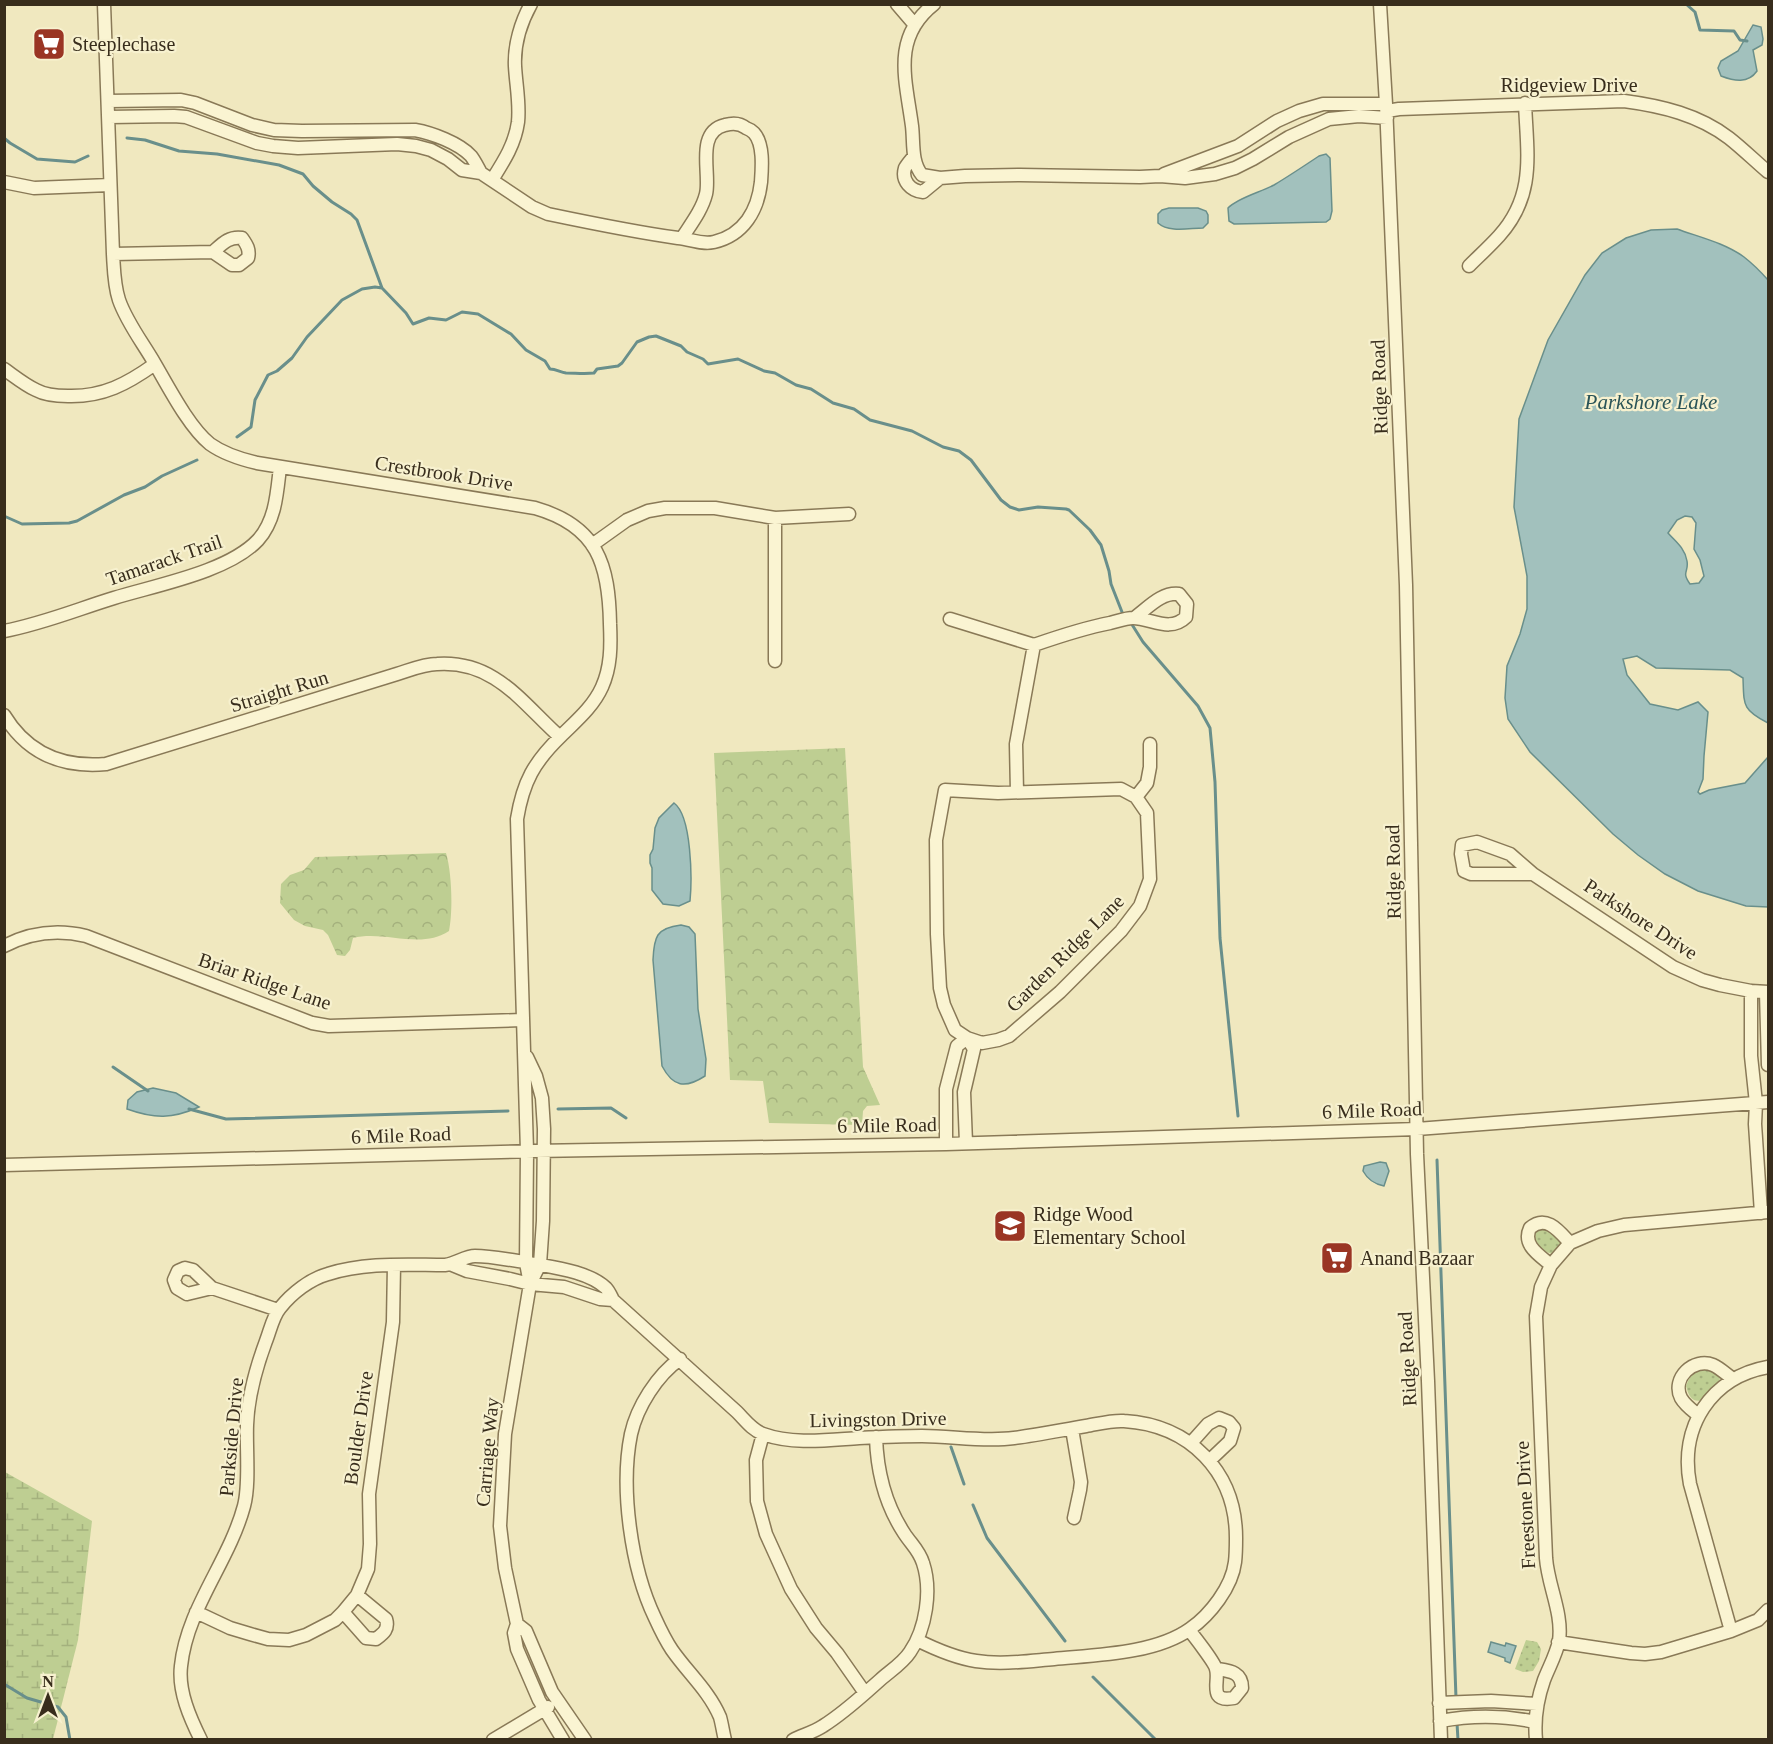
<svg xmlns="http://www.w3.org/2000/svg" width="1773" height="1744" viewBox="0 0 1773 1744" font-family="'Times New Roman',serif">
	<defs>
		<pattern id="forest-crowns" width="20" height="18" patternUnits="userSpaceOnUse" patternTransform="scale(1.5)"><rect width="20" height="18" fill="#bece92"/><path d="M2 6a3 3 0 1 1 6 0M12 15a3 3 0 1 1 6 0" fill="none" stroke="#a4b17d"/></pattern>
		<pattern id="wetland-marsh" width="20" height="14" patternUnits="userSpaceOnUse" patternTransform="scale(1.5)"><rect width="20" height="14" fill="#bece92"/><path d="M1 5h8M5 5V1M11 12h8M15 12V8" fill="none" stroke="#a4b17d"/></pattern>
		<pattern id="park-dots" width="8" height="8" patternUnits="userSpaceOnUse" patternTransform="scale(1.5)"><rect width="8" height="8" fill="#bece92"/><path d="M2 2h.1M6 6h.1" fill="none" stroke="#a4b17d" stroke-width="1.8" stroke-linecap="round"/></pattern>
	</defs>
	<rect width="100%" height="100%" fill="#f0e8bf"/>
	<path fill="url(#forest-crowns)" d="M845 748 863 1067 880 1105 867 1106 863 1111 862 1125 769 1123 763 1081 730 1080 714 753Z
		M446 853C452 873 453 911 449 931 421 950 384 930 353 938L350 950 345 956 337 955 328 935 323 930 305 926 294 920 280 903 281 884 290 875 304 870 315 857Z"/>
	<path fill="url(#wetland-marsh)" d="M5 1472 92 1521 78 1640 53 1739H5Z"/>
	<path fill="url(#park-dots)" d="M1546 1226 1564 1244 1556 1254C1540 1255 1524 1230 1546 1226Z
		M1705 1368 1719 1373C1723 1385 1712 1393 1704 1400 1692 1403 1689 1397 1686 1386 1690 1375 1694 1372 1705 1368Z
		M1526 1640 1537 1642 1541 1649 1539 1661 1533 1671 1523 1672 1515 1669Z"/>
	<path fill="#a2c1bd" stroke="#698f8b" stroke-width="1.5" fill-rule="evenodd" d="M1753 25 1761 27 1763 39 1762 45 1753 50 1757 71C1748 84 1734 81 1721 76L1718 68 1721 61 1738 51Z
		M1326 154 1330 158 1332 211 1330 219 1326 222 1234 224 1229 221 1228 208C1237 198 1261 192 1274 185 1289 176 1304 166 1319 156Z
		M1169 208H1198L1206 211 1208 215V223L1203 228C1190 228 1169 233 1158 223V214L1162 210Z
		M1677 229C1699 237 1725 243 1744 257 1753 264 1761 272 1768 280V723C1742 710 1744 705 1743 678L1730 670 1656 668 1637 656 1623 659 1627 675 1650 704 1678 710 1698 702 1708 712 1704 756 1703 779 1698 792 1700 794 1709 790 1745 783 1768 757V907L1746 906 1698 891 1665 874 1638 855 1613 834 1530 752 1508 719 1505 698 1507 666 1520 634 1527 609V576L1514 507 1519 419 1548 340 1585 275 1602 253 1626 238 1651 230ZM1685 516 1692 517 1696 523 1694 549 1700 560 1704 576 1699 583 1690 584C1681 571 1689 573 1687 561 1685 548 1675 541 1668 533L1677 520Z
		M674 803C692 816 692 880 690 901L679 906 663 904 652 890V868L650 863V855L653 849 655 828 659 818Z
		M681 925 689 927 695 934 698 1009 706 1059 705 1076C685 1089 673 1087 662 1066L653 960C654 937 656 928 681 925Z
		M153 1088 176 1093 199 1107C172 1119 155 1119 127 1109L128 1100 137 1092Z
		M1380 1162 1386 1163 1389 1171 1384 1186C1374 1184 1368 1180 1363 1171L1364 1166Z
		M1491 1642 1505 1646 1506 1643 1516 1646 1510 1663 1505 1661V1658L1488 1652Z"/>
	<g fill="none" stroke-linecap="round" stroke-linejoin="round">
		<path stroke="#698f8b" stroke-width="3" d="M1686 4 1695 12 1700 30 1734 31 1740 40 1747 41
			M4 138 10 143 37 159 75 162 88 156
			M127 138 145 140 179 151 217 154 279 165 303 174 313 186 332 202 351 214 357 220 382 288 406 313 413 324 429 318 446 320 462 312 478 314 511 334 526 350 545 361 550 369C556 369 560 372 566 373 575 373 585 374 594 373L597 369 618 366 622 363 637 342 649 337 656 336 681 346 687 352 703 359 708 364 738 359 764 371 775 373 796 385 811 389 833 403 854 409 870 420 912 431 943 447 959 451 971 460 1001 500 1010 507 1019 510 1038 507 1066 509 1069 510 1090 530 1101 545 1109 571 1111 584 1122 612
			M237 437 251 427 255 400 268 375 277 371 292 358 307 337 342 300 362 289 375 287 382 288
			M4 516 22 524 69 523 77 521 124 495 145 487 162 476 197 460
			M1131 623 1143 642 1198 706 1210 728 1215 782 1220 938 1238 1116
			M113 1067 148 1091
			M189 1109 226 1119 508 1111
			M558 1109 611 1108 626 1118
			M1437 1160 1456 1698
			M951 1447 964 1484
			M973 1505 987 1538 1065 1641
			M1093 1677 1156 1740
			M4 1684 27 1698 58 1707 66 1717 70 1740
			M1457 1723 1458 1740"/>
		<defs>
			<path id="minor" d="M104 4 113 254C114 270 114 285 119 300 127 323 143 343 155 364 169 388 189 427 210 444 224 454 240 459 257 463L535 508C598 526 609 565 610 624 611 646 611 667 602 687 593 707 576 721 561 736 534 762 523 782 517 819L527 1151 526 1263 530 1284
				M897 4 915 25
				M934 4C891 38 906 80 912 126 914 142 911 162 922 175L940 178 965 176 1020 175 1140 177 1160 176 1185 178 1215 174 1235 168 1253 159 1289 137 1329 119 1359 116 1387 118
				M1380 4 1386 104 1406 585 1417 1154 1428 1381 1441 1740
				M108 101 181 100 195 103 252 125 274 130 302 131 415 130C432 133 459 143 471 156 475 161 478 168 481 173
				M1387 111 1399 109 1624 101C1662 106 1699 115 1729 138 1743 149 1755 161 1768 172
				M109 117 174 116 186 117 257 143 273 146 298 148 397 144 416 146 431 150 448 159 462 170 481 173 532 207 548 214C591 223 634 232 678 238 691 239 701 245 714 242 744 235 758 210 761 182 762 168 764 144 754 133 752 131 749 129 746 128 740 123 732 123 725 125 695 132 711 174 706 194 702 210 691 224 682 238
				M914 156C911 160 907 164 905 168 901 181 911 191 923 192L940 178
				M1164 174 1238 146 1277 121 1299 111 1323 104H1386
				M492 180C504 161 515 144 518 122 520 103 516 85 515 66 514 45 521 22 531 4
				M4 182 34 188 110 185
				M113 254 213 252 232 265H239L248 258C250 250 247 245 242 238 229 236 222 244 213 252
				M1469 266C1479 256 1489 247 1499 236 1536 195 1527 154 1525 103
				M4 369C14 376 25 385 36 390 45 395 58 396 68 396 103 397 127 384 155 364
				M775 518V661
				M592 545 627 520 648 511 665 508H715L775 518 849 514
				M950 619 1034 645
				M4 631C42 624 78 609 114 598 156 585 228 572 258 540 276 520 277 492 280 467
				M4 715C27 753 62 768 106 764L397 674C410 670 424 664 437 664 495 660 522 703 560 737
				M1017 792 1016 744 1034 645C1060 636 1084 628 1110 623 1118 621 1126 618 1133 618 1151 618 1170 633 1186 617L1187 604 1179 594C1161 592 1148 608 1134 618
				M1136 797 1147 783 1150 767V744
				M1533 874H1471L1464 871 1461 854 1462 845 1477 842 1510 854 1533 874 1673 967 1702 980 1720 985 1751 991 1768 992
				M4 946C31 932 57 929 86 936L312 1023 329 1026 522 1020
				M1751 991V1056L1756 1103 1755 1124 1761 1213
				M1766 992 1768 1065
				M527 1057 536 1076 542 1098 544 1129 543 1221 540 1264 530 1284 505 1434 500 1526 505 1568 517 1624 514 1633 517 1649 539 1700 563 1740
				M966 1143 964 1092 974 1049 967 1038 955 1030 944 1005 940 988 937 934 936 840 945 790 998 793 1121 789 1136 797 1147 813 1150 879 1140 906 1121 931 1060 992 1009 1036 998 1040 982 1043 967 1038
				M946 1144V1089L957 1046 967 1038
				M4 1165 535 1151 946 1144 1417 1129 1768 1102
				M450 1264 467 1271 510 1279 530 1284 564 1287 600 1299 613 1300
				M1551 1265C1539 1255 1522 1245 1530 1228 1546 1214 1559 1231 1570 1243
				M212 1288 187 1294 177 1288 174 1280 178 1271 185 1268 193 1270 212 1288 278 1310
				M680 1359C657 1375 637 1407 631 1434 620 1488 631 1568 655 1618 660 1629 666 1641 672 1650 688 1673 709 1691 720 1717 722 1724 723 1732 725 1740
				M1698 1415C1692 1410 1685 1405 1681 1398 1671 1378 1694 1357 1713 1365 1720 1368 1727 1375 1733 1379
				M1072 1429 1081 1482 1080 1490 1074 1518
				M763 1434 756 1460 757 1501 766 1534 791 1589 816 1628 837 1653 865 1693
				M1191 1443 1208 1424 1219 1418 1229 1422 1234 1428 1230 1441 1210 1460
				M196 1612 230 1628 250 1634 268 1639 289 1640 306 1635 335 1620 343 1612 357 1595 368 1569 370 1544 369 1494 393 1322 394 1265
				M343 1612 366 1638 376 1639C384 1633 389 1629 386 1619L357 1595
				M517 1624 526 1631 552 1692 585 1740
				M1189 1630C1194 1636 1215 1663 1216 1669 1220 1681 1207 1703 1234 1698L1242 1688C1242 1672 1230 1671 1217 1669
				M1731 1631 1690 1484C1679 1427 1711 1377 1768 1367
				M1558 1642 1631 1653 1645 1654 1661 1652 1731 1631 1758 1620 1768 1610
				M1439 1703 1491 1701 1537 1704
				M1440 1721C1472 1715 1503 1715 1535 1722
				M201 1740C190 1718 178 1691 181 1666 187 1608 229 1562 244 1506 250 1484 246 1448 247 1425 248 1396 256 1368 266 1341 270 1331 273 1316 280 1308 292 1293 310 1279 328 1274 365 1262 406 1265 445 1265 455 1264 465 1256 475 1256 492 1256 508 1260 525 1262 549 1267 587 1270 606 1288 609 1291 611 1296 613 1300L737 1412C745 1420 752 1430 763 1434 793 1445 828 1440 859 1438 880 1437 901 1436 922 1436 952 1436 984 1442 1014 1438 1038 1435 1062 1430 1086 1426 1098 1424 1112 1420 1124 1421 1190 1425 1236 1472 1236 1538 1236 1546 1236 1554 1235 1562 1232 1587 1210 1615 1190 1629 1155 1654 1095 1655 1054 1659 1029 1661 1001 1665 976 1661 956 1658 935 1649 917 1640
				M493 1740 548 1707
				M793 1740C803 1735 814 1732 823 1726 844 1713 862 1696 880 1680 890 1671 903 1663 910 1652 926 1629 932 1590 923 1563 919 1550 911 1544 904 1533 885 1504 877 1471 876 1437
				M1536 1740C1534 1719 1537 1700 1544 1680 1549 1667 1556 1655 1559 1641 1563 1613 1548 1586 1546 1558L1536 1316 1541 1287 1551 1265 1570 1243 1598 1231 1624 1225 1768 1212"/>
		</defs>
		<use href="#minor" stroke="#897957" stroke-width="15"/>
		<use href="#minor" stroke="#faf4d2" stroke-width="12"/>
	</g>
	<defs>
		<symbol id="supermarket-square" viewBox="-11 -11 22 22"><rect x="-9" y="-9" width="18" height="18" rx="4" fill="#9a3524" stroke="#f7f1cf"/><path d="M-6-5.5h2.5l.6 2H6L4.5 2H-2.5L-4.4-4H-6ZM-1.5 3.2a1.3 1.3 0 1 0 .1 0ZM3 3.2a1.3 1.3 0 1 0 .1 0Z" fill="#fff"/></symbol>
		<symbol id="school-square" viewBox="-11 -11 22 22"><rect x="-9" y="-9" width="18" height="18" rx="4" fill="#9a3524" stroke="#f7f1cf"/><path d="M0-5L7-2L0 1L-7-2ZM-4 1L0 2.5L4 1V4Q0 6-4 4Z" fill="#fff"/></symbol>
	</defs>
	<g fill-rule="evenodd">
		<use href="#supermarket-square" x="30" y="25" width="38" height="38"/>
		<use href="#school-square" x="991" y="1207" width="38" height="38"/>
		<use href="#supermarket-square" x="1318" y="1239" width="38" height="38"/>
	</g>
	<g text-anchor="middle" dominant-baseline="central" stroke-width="4.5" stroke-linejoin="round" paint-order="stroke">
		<g font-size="20" fill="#382d1c" stroke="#f7f1cf" text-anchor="start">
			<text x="72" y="44">Steeplechase</text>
			<text x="1033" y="1214">Ridge Wood<tspan x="1033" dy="23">Elementary School</tspan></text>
			<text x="1360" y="1258">Anand Bazaar</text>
		</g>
		<g font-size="20" fill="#382d1c" stroke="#f7f1cf">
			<text x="1569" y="85">Ridgeview Drive</text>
			<text transform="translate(1379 387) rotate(-92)">Ridge Road</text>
			<text transform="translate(444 473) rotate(9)">Crestbrook Drive</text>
			<text transform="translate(164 560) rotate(-19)">Tamarack Trail</text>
			<text transform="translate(279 691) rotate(-17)">Straight Run</text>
			<text transform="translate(1393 872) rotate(-91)">Ridge Road</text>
			<text transform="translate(1641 919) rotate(33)">Parkshore Drive</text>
			<text transform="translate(1065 953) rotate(-45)">Garden Ridge Lane</text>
			<text transform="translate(265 981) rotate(19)">Briar Ridge Lane</text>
			<text transform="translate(1372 1110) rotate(-2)">6 Mile Road</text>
			<text transform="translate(887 1125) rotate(-1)">6 Mile Road</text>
			<text transform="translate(401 1135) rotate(-2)">6 Mile Road</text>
			<text transform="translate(1407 1359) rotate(-93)">Ridge Road</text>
			<text transform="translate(878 1419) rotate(-1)">Livingston Drive</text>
			<text transform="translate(358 1428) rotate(-82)">Boulder Drive</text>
			<text transform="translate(231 1437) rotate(-85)">Parkside Drive</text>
			<text transform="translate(487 1452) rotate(-85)">Carriage Way</text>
			<text transform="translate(1525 1505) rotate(-93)">Freestone Drive</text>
		</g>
		<g font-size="21" font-style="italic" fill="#2a5458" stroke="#f7f1cf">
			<text x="1651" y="402">Parkshore Lake</text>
		</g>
	</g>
	<rect width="1773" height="1744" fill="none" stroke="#382d1c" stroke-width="12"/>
	<g transform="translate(48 1696)" stroke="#f7f1cf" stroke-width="4.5" paint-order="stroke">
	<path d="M0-4.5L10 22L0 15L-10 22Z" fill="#382d1c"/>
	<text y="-9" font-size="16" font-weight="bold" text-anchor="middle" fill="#382d1c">N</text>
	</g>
</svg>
